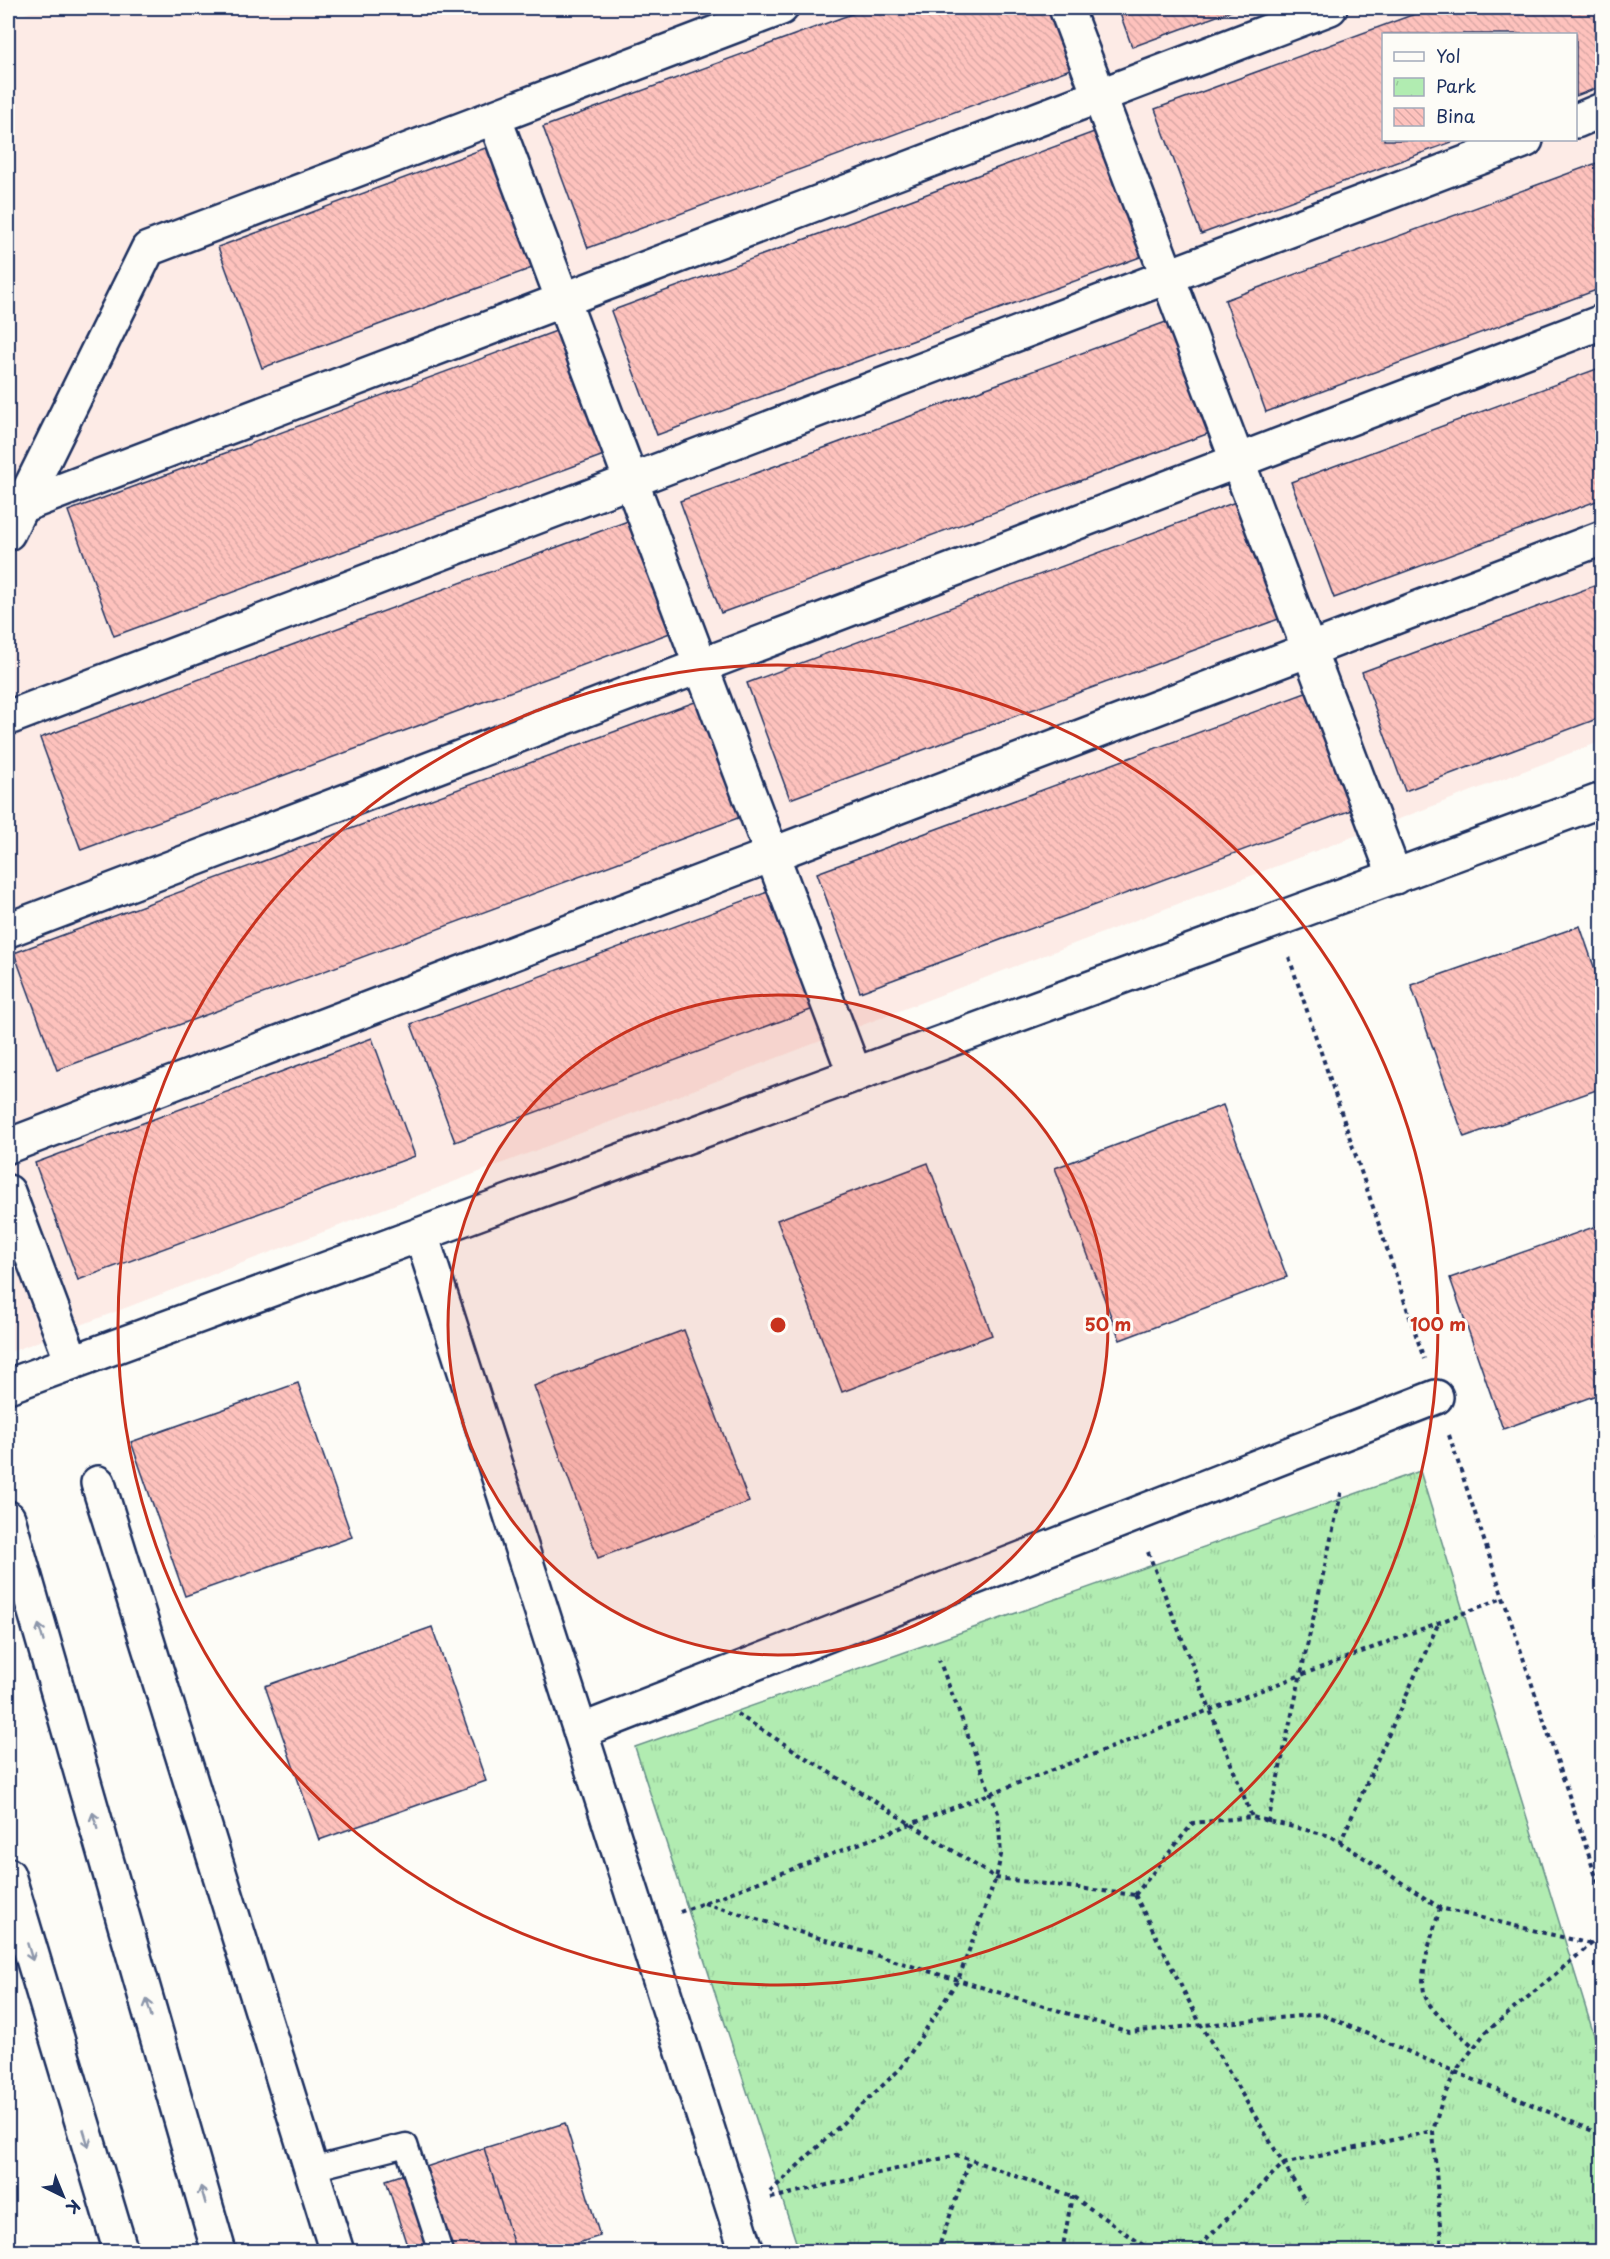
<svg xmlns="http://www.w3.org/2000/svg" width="1610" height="2259" viewBox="0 0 1610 2259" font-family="'Playpen Sans',sans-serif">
	<defs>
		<pattern id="park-tufts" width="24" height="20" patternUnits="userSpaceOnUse" patternTransform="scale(1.5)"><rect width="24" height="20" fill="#b1ecb1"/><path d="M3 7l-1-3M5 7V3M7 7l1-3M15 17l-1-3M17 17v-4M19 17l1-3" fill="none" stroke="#98cb9b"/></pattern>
		<pattern id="building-back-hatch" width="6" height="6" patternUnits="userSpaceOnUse" patternTransform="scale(1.5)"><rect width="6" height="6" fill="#fec2bd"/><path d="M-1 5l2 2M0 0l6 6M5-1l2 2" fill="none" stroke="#d9a7a5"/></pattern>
	</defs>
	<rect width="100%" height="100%" fill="#fdfcf7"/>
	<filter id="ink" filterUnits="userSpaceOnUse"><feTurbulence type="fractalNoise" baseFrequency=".0167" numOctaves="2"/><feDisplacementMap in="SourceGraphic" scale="12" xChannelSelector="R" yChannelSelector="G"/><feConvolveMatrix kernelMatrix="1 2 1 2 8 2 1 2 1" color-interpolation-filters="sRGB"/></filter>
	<g filter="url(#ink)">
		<path fill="#fdebe6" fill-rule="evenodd" d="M41 8H1602V741L8 1353V20ZM1384 34H1576V140H1384Z"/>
		<path fill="url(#park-tufts)" stroke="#668e88" stroke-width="1.5" d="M1420 1471 1602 2061V2251H799L635 1747Z"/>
		<path fill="url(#building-back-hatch)" stroke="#1b2f5e" stroke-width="1.5" d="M868 8H1060L1081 65 588 248 543 127Z
			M1118 8H1239L1132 47Z
			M1431 8H1602V86L1576 96V34H1384V140H1457L1201 234 1155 109Z
			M1105 128 1151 253 657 435 611 311Z
			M499 143 543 264 262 368 218 247Z
			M1602 161V288L1266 412 1225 300Z
			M1174 319 1215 431 721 613 680 501Z
			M567 327 612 452 114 636 68 511Z
			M1602 367V499L1334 598 1291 482Z
			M1241 500 1284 617 790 799 747 683Z
			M636 518 678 630 81 850 40 738Z
			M1602 583V717L1405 791 1362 672Z
			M1311 691 1354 809 860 992 817 873Z
			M703 699 746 815 57 1070 14 953Z
			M773 890 816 1008 455 1142 411 1024Z
			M1580 926 1602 990V1088L1464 1137 1411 985Z
			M372 1038 415 1156 78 1280 35 1163Z
			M1223 1105 1287 1277 1120 1340 1055 1168Z
			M928 1163 992 1335 842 1392 777 1220Z
			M1602 1224V1393L1503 1429 1450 1278Z
			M684 1330 749 1502 598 1558 534 1386Z
			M298 1383 352 1537 185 1596 131 1442Z
			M1602 1536V1563L1594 1539Z
			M432 1627 486 1781 319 1840 265 1686Z
			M565 2123 600 2236 550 2252H516L484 2148Z
			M484 2148 516 2252H409L386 2180Z"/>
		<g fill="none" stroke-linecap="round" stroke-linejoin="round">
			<defs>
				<path id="lane" d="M312 2169 406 2145 441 2252"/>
				<path id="street" d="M1066 8 1395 877
					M494 117 855 1075
					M1576 121 1602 110
					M21 506 1330 8
					M8 533 148 249 781 8
					M8 718 1526 140
					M8 930 1602 322
					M8 1146 1602 538
					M8 1192 72 1362
					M421 1234 747 2252
					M8 1386 1602 800
					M98 1483 337 2252
					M581 1731 1436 1397"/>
				<path id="secondary" d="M8 1518 219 2252
					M8 1875 121 2252"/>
			</defs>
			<use href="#lane" stroke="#1b2f5e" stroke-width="27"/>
			<use href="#street" stroke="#1b2f5e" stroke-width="38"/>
			<use href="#secondary" stroke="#1b2f5e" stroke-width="38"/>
			<path stroke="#1b2f5e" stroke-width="4" stroke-dasharray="4.5 4.5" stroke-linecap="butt" d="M1289 957 1424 1359
				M1449 1435 1602 1895
				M1148 1552 1252 1817
				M737 1714 996 1878 1135 1895
				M1268 1822 1342 1489
				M1340 1843 1439 1622
				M1135 1895 1193 1823 1252 1817 1331 1836 1440 1908 1591 1944
				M1135 1895 1201 2025 1306 2202
				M704 1903 1129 2032 1321 2014 1602 2135
				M1440 1908C1434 1931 1415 1979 1427 2000 1435 2016 1460 2034 1474 2047
				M680 1912 1503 1598
				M770 2192 900 2069 958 1980 996 1878 1001 1855 998 1813 939 1660
				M771 2198 957 2155 1072 2196 1153 2252
				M937 2252 970 2160
				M1062 2252 1072 2196
				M1193 2252 1283 2164 1433 2131
				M1442 2252 1433 2131 1442 2101 1455 2072 1485 2033 1602 1935"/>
			<use href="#lane" stroke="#fdfcf7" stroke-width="22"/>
			<use href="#street" stroke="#fdfcf7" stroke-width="33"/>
			<use href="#secondary" stroke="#fdfcf7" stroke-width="33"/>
		</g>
		<defs><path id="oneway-shaft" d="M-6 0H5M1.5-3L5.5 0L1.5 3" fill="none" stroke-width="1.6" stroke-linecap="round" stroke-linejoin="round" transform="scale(1.5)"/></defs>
		<g stroke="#8c96aa">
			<use href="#oneway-shaft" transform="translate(41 1633) rotate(-106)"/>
			<use href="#oneway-shaft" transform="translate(95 1821) rotate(-106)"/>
			<use href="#oneway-shaft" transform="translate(30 1952) rotate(73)"/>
			<use href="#oneway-shaft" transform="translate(149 2008) rotate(-106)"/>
			<use href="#oneway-shaft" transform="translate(86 2138) rotate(73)"/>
			<use href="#oneway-shaft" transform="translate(203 2195) rotate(-106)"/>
		</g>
	</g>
	<circle cx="778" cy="1325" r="330" fill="#c8321e" fill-opacity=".12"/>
	<g fill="none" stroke="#c8321e" stroke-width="3">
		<circle cx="778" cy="1325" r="330"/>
		<circle cx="778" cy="1325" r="660"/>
	</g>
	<circle cx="778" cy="1325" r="9" fill="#c8321e" stroke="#fdfcf7" stroke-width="3"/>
	<g font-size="18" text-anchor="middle" font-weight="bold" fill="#c8321e" stroke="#fdfcf7" stroke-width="6" stroke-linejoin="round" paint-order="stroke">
		<text x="1108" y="1331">50 m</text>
		<text x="1438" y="1331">100 m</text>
	</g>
	<rect width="1610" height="2259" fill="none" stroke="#fdfcf7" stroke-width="30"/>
	<rect x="15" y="15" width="1580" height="2229" fill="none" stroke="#1b2f5e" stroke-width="2" filter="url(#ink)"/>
	<rect x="1382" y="33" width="195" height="108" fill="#fdfcf7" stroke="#a3aaba" stroke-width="1.5"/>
	<rect x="1394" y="52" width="30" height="9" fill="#fdfcf7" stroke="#a3aaba" stroke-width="1.5"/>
	<text x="1436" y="63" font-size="18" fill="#1b2f5e">Yol</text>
	<rect x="1394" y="78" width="30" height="18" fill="url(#park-tufts)" stroke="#a3aaba" stroke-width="1.5"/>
	<text x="1436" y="93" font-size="18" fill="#1b2f5e">Park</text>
	<rect x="1394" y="108" width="30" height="18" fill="url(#building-back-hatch)" stroke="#a3aaba" stroke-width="1.5"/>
	<text x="1436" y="123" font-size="18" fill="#1b2f5e">Bina</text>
	<g transform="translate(63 2196) rotate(137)" stroke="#fdfcf7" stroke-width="4.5" paint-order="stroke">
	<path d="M0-4.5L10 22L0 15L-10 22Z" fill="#1b2f5e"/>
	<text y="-9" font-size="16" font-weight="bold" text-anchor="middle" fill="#1b2f5e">K</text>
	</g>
</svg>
